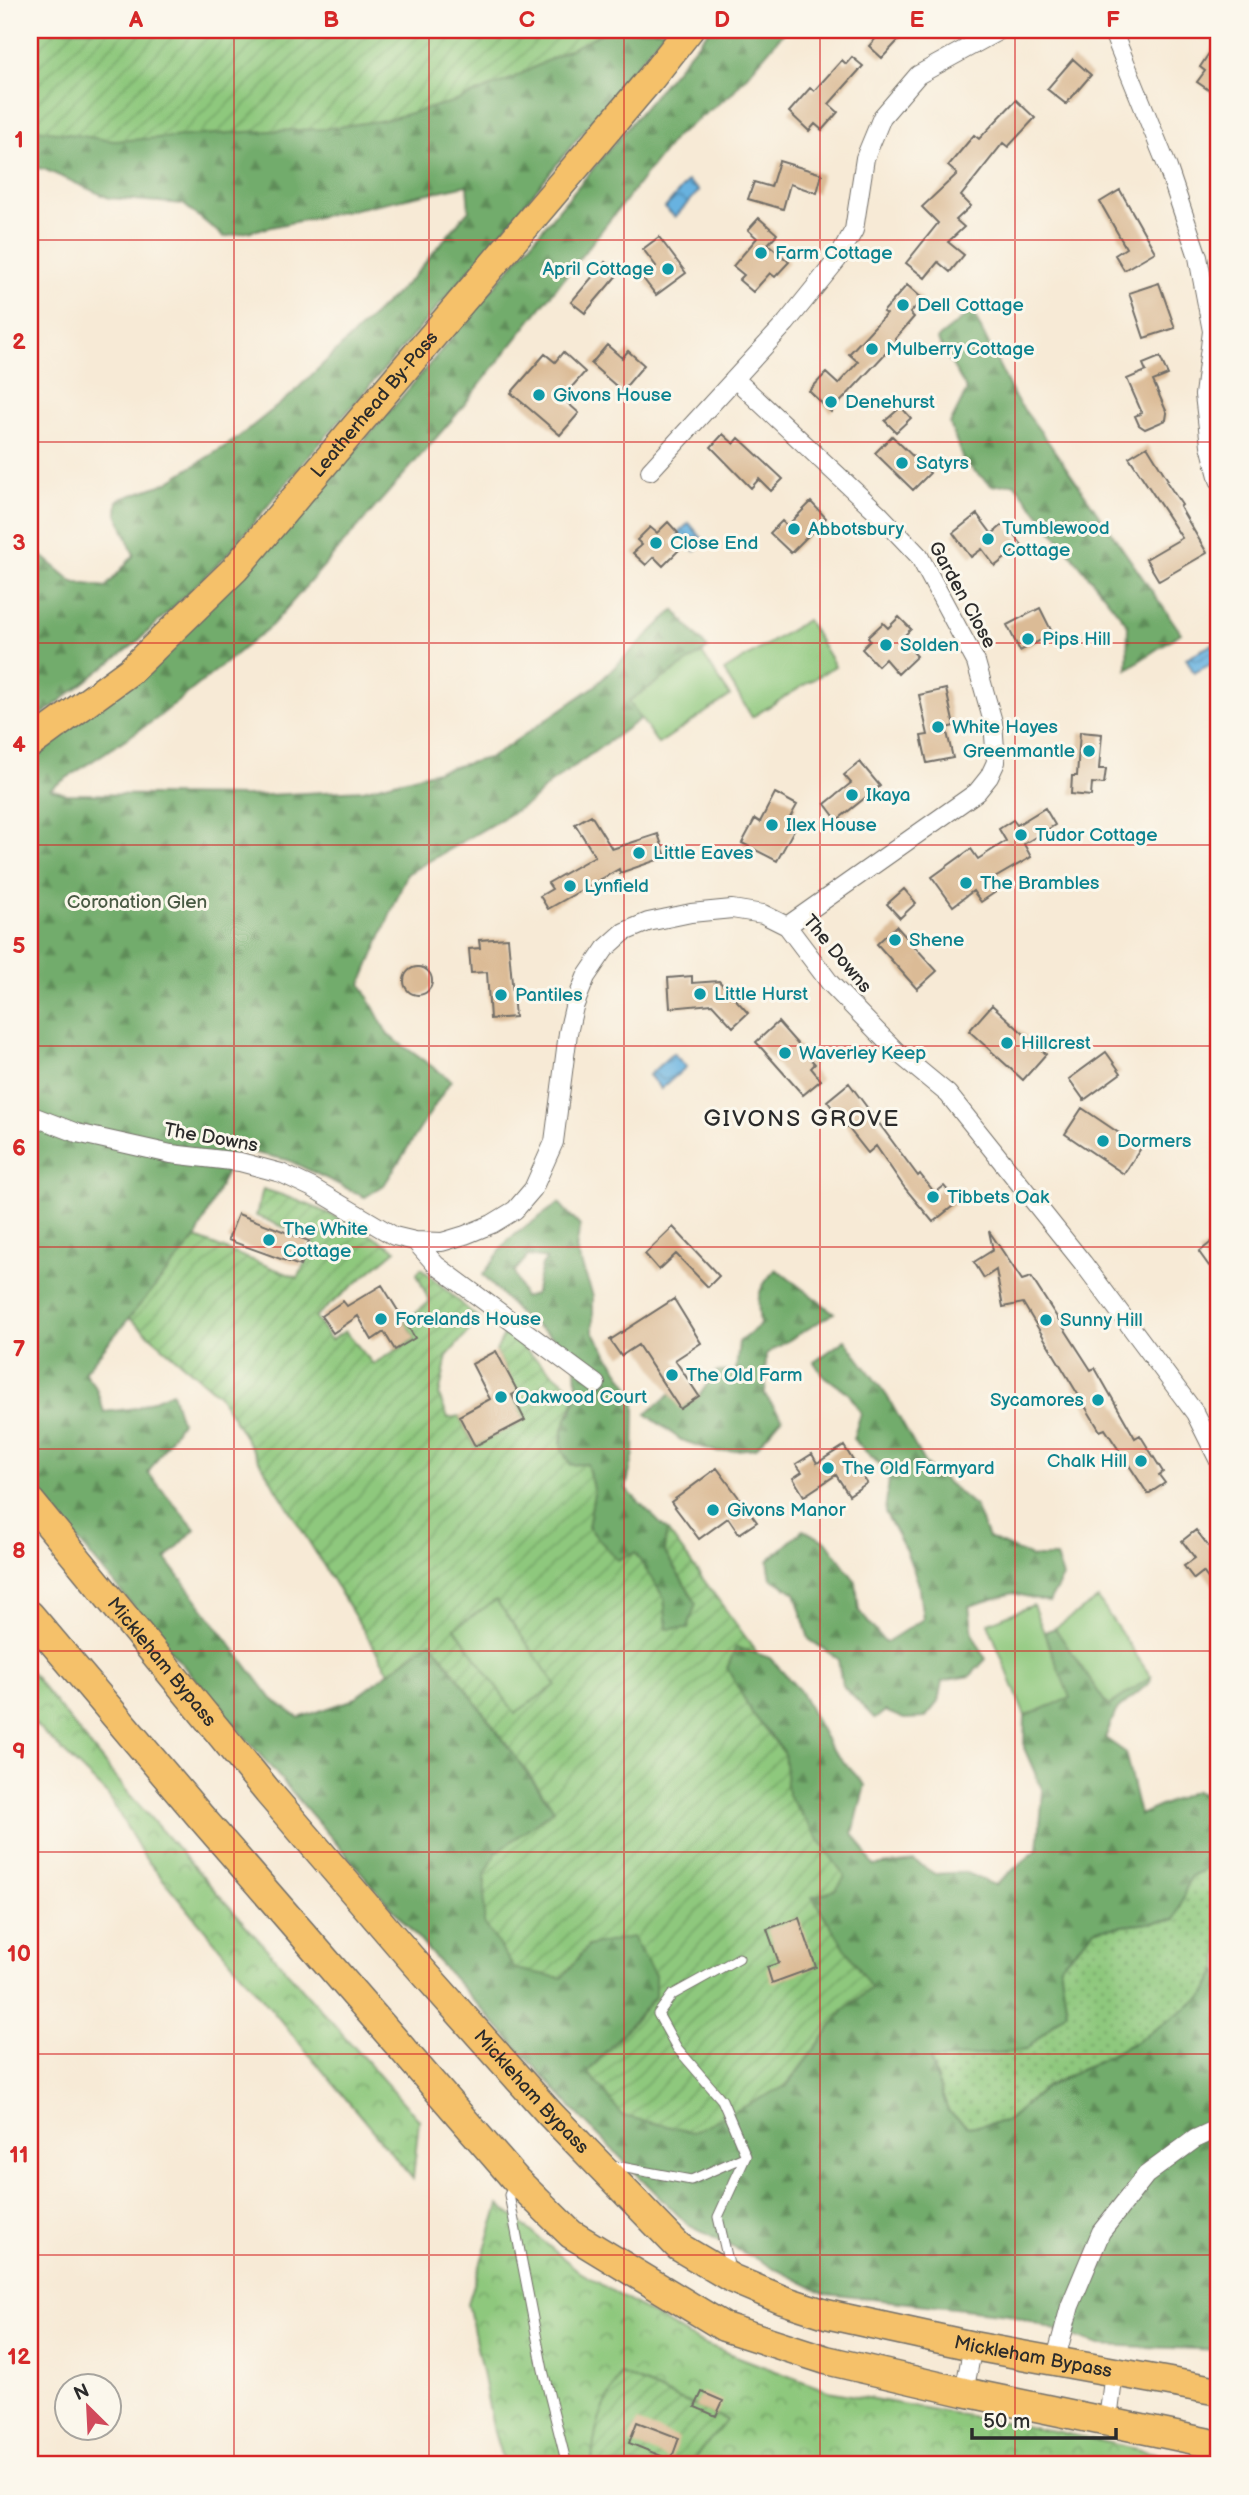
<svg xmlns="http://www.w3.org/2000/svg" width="1249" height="2495" viewBox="0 0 1249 2495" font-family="'Balsamiq Sans',sans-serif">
	<defs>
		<pattern id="grass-dots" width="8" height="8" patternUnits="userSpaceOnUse" patternTransform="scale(1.75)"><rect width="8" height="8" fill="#8ec87d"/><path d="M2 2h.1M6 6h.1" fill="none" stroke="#74a367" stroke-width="1.8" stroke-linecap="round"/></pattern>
		<pattern id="forest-firs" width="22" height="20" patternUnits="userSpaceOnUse" patternTransform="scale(1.75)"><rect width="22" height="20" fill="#72ac6c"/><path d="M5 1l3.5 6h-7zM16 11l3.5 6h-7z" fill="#5e8c59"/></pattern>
		<pattern id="park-crowns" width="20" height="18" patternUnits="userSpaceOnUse" patternTransform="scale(1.75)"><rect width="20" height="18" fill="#8ec87d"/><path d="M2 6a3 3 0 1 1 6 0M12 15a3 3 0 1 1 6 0" fill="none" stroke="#74a367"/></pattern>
		<pattern id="garden-furrows" width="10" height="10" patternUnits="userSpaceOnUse" patternTransform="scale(1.75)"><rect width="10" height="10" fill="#8ec87d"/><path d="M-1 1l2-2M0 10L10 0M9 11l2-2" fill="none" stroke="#74a367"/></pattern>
		<pattern id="water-waves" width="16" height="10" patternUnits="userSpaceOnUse" patternTransform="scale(1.75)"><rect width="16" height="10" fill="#68b2e0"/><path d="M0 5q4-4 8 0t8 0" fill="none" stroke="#5691b6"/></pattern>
	</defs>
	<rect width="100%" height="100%" fill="#fbf7ec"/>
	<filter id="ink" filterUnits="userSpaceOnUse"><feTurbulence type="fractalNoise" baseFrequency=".0143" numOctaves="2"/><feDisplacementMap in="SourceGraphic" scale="14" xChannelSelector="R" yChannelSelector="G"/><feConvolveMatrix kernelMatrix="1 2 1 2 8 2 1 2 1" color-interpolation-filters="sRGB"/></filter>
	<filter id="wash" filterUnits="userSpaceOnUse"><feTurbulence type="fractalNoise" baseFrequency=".00686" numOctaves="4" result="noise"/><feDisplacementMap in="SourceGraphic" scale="28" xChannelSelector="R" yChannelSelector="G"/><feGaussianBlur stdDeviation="1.57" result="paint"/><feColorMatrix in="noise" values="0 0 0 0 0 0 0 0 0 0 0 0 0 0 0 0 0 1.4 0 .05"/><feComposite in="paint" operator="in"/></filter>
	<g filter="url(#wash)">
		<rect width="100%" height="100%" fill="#f7ead6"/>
		<path fill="url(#grass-dots)" stroke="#5c7a54" stroke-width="2" d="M1219 1861V1968L1204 1996 1136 2042 1045 2087 1007 2121 968 2127 948 2111 930 2059 973 2054 1096 1929 1174 1920 1190 1876Z"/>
		<path fill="url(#forest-firs)" stroke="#4e6c4c" stroke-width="2" fill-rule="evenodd" d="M592 30H665L499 236 303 463 228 554 136 643 30 724V546L73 582 106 587 134 555 117 514 118 500 166 483 235 440 290 396 413 277 469 210 467 185 224 237 183 204 109 198 44 169 30 167V115Z
			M709 30H786L731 94 676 136 456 415 272 625 156 719 50 789 66 794 248 796 363 790 492 757 595 686 674 610 708 649 629 701 640 719 548 785 532 801 407 874 361 984 388 1035 451 1080 384 1185 365 1197 288 1160 237 1149 196 1238 84 1372 96 1388 104 1412 136 1408 172 1392 181 1422 148 1473 195 1529 166 1559 272 1699 299 1718 352 1700 431 1641 554 1810 496 1853 588 1946 632 1936 655 1975V1997L588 2072 786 2087 844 2010 870 1988 812 1897 845 1877 787 1795 784 1752 752 1713 727 1668 736 1646 770 1658 800 1691 830 1747 865 1785 853 1833 874 1866 914 1861 935 1874 965 1872 995 1885 1038 1849 1043 1791 1024 1748 1025 1716 1069 1698 1044 1632 1055 1628 1108 1706 1151 1677 1150 1682 1116 1711 1105 1738 1125 1752 1140 1815 1194 1791 1219 1799V1861L1190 1877 1175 1920 1096 1929 1060 1965 1067 2011 1026 2050 930 2060 948 2111 968 2127 1007 2121 1045 2088 1136 2042 1204 1996 1219 1968V2350L1099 2345 1009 2314 826 2294 688 2225 587 2124 435 1958 169 1649 30 1483V754L305 507 397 403Z
			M972 311 1015 398 1047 440 1181 633 1127 669 1128 625 1014 483 992 486 964 462 950 424 967 390 937 339Z
			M559 1203 580 1226 576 1249 593 1296V1332L628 1385 635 1405 634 1453 626 1489 667 1530 664 1551 696 1603 688 1628 667 1629 664 1598 635 1553 617 1560 588 1527 594 1493 587 1464 570 1465 561 1449 564 1422 572 1412 577 1393 576 1353 519 1314 483 1275 509 1239ZM528 1256 547 1259 542 1265 535 1294 524 1298 514 1272Z
			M776 1269 834 1313 766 1354 765 1395 782 1418 756 1448 717 1452 681 1440 646 1414 671 1394 681 1408 699 1396 716 1372 736 1371 739 1342 760 1325C757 1297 756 1290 776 1269Z
			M845 1340 887 1396 925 1464 975 1506 988 1538 1032 1557H1056L1063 1577 1049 1602 1013 1593 969 1606 973 1635 986 1659 970 1676 942 1681 938 1702 925 1718 904 1719 885 1711 875 1719 842 1685 838 1659 809 1639 795 1593 771 1578 768 1561 803 1530 826 1541 856 1582 859 1611 885 1643 923 1619 918 1582 906 1551 885 1512 889 1480 881 1466 853 1439 861 1413 849 1394 822 1374 814 1362Z"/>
		<path fill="url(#park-crowns)" stroke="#5c7a54" stroke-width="2" d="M30 1671 129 1794 419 2120 413 2179 145 1858 108 1795 30 1719Z
			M499 2205 580 2272 697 2341 828 2391 1059 2432 1209 2465H504L494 2432 468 2303Z"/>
		<path fill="url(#garden-furrows)" stroke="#5c7a54" stroke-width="2" d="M30 30H608L511 79 456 101 385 120 323 129 245 132 114 141 30 128Z
			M263 1189C311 1203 354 1224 396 1250L315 1317 331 1340 345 1331 373 1364 415 1339 405 1322 429 1301 417 1274 421 1268 479 1319 447 1356 439 1396 448 1418 459 1416 475 1446 525 1420 512 1395 517 1392 496 1351 505 1333 577 1393C572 1410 557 1432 562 1449 563 1454 568 1461 570 1465L587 1464 594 1493 588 1527 617 1560 635 1553 664 1598 667 1629 688 1628 696 1603 664 1551 667 1530 758 1654 736 1647 727 1668 752 1713 784 1753 788 1795 845 1877 836 1890 812 1897 871 1988 844 2010 786 2086 693 2132 623 2116 588 2072 655 1997V1975L632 1937 588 1946 562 1978 515 1969 484 1923 485 1875 496 1853 554 1809 431 1641 389 1672 219 1395 129 1318 196 1238 298 1278 315 1240 256 1216Z
			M621 2374 727 2420 696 2456V2465H592C593 2428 603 2406 621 2374Z"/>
		<path fill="#8ec87d" stroke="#5c7a54" stroke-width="2" d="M807 620 835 666 752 717 724 671Z
			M702 653 730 696 658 744 629 701Z
			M1098 1599 1151 1677 1108 1706 1055 1628Z
			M496 1600 556 1685 515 1713 455 1628Z
			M1033 1605 1070 1698 1025 1716 988 1623Z"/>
		<path fill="url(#water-waves)" stroke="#4a6e86" stroke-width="2" d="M688 181 699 191 675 217 665 208Z
			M689 523 705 542 695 551 678 533Z
			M1213 644 1219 660 1194 673 1186 658Z
			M673 1053 686 1067 661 1089 649 1075Z"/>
		<g id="blocks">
			<path fill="#dbbb96" d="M883 30H908L882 58 869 46Z
				M1219 38V97L1197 82 1205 71 1200 67Z
				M852 57 863 66 829 104 838 112 822 130 815 124 809 131 789 112 810 88 814 91 842 60 846 64Z
				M1073 59 1091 75 1066 104 1047 89Z
				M1016 100 1035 118 1008 147 1003 143 961 196 971 206 956 220 964 227 948 242 964 255 950 272 938 262 925 278 906 263 938 223 922 207 957 174 948 166 974 135 979 139Z
				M779 161 822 174 817 193 790 184 783 209 748 199 754 182 771 187Z
				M1120 190 1155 252 1124 270 1115 255 1126 248 1100 202Z
				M759 218 777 234 768 244 789 262 775 277 770 273 753 292 739 280 744 275 733 266 757 238 748 230Z
				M659 237 686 273 656 295 642 277 656 266 643 249Z
				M605 262 618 274 585 313 571 302Z
				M1159 283 1175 328 1144 338 1129 293Z
				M907 285 923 299 910 313 914 317 895 339 897 341 831 412 809 391 826 373 838 384 858 362 849 354 886 314 883 312Z
				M607 345 622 358 628 351 644 365 622 391 591 364Z
				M563 352 585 372 562 398 579 413 560 435 511 393 545 354 555 362Z
				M1160 357 1168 375 1153 381 1167 413 1166 420 1145 429 1139 425 1135 416 1142 413 1127 379 1146 371 1143 364Z
				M901 407 911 418 896 432 885 421Z
				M723 434 734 444 739 438 783 479 771 491 759 479 751 488 711 447Z
				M892 436 930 473 913 490 875 453Z
				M1147 446 1168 480 1166 481 1182 505 1180 507 1207 553 1159 581 1146 559 1182 538 1129 457Z
				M811 502 826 518 791 553 770 533 782 521 787 526Z
				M977 514 992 534 1005 523 1022 545 995 566 982 549 971 557 953 533Z
				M668 522 678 533 671 542 679 550 663 566 654 557 646 565 633 553 642 545 637 540 650 527 657 533Z
				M1040 608 1053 634 1020 651 1007 625Z
				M899 617 911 629 901 639 917 656 898 674 885 659 878 666 862 649 870 641 868 637 883 623 888 628Z
				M946 689 954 726 946 728 953 758 927 763 921 736 928 735 919 695Z
				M1080 732 1102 734 1099 769H1106L1104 784 1092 783 1091 796 1071 794 1072 776H1077Z
				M860 762 880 786 837 820 825 804 851 783 844 775Z
				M775 793 797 805 788 821 795 828 777 861 742 843 755 819 760 822Z
				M1045 808 1055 825 1024 844 1031 857 993 879 1000 889 981 902 973 891 953 906 932 877 971 849 978 859 1006 841 999 829 1013 820 1017 825Z
				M591 815 612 849 658 834 666 857 620 873 619 869 548 909 540 896 552 889 548 883 595 856 575 824Z
				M904 889 916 903 900 918 887 904Z
				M896 926 937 971 917 989 877 944Z
				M508 938 515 1017 490 1019 487 972 471 973 469 949 480 948 479 940Z
				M404 981a14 14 0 1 1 28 0a14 14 0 1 1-28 0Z
				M692 976V983L719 981 748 1013 733 1027 712 1004 670 1008 668 978Z
				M992 1005 1046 1054 1023 1080 969 1031Z
				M778 1022 815 1064 811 1068 821 1080 803 1095 756 1042Z
				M1106 1052 1121 1073 1084 1100 1069 1079Z
				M849 1083 918 1176 920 1174 935 1193 944 1186 958 1202 933 1222 904 1187 876 1146 868 1153 827 1101Z
				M1082 1108 1141 1148 1124 1174 1065 1134Z
				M238 1214 309 1241 300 1266 228 1240Z
				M673 1227 719 1276 708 1287 676 1254 659 1270 645 1254Z
				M989 1231 1022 1280 1031 1277 1091 1370 1095 1368 1135 1438 1140 1435 1163 1472 1159 1475 1165 1483 1148 1494 1105 1429 1100 1431 1023 1303 1003 1307 996 1270 984 1278 974 1262 993 1250Z
				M1219 1236V1257L1209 1266 1199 1252Z
				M382 1285 415 1338 395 1350 384 1332 372 1340 358 1316 333 1333 321 1316 343 1301 347 1306Z
				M674 1299 701 1343 675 1360 699 1396 680 1409 638 1345 621 1356 610 1340Z
				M496 1351 518 1392 512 1395 525 1420 475 1446 459 1416 490 1399 472 1364Z
				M844 1446 867 1483 849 1495 836 1475 804 1496 793 1478 802 1472 796 1464 812 1454 817 1463Z
				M717 1468 757 1522 739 1534 728 1518 699 1539 671 1502Z
				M1196 1530 1219 1560V1593L1203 1572 1194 1579 1184 1566 1195 1558 1182 1541Z
				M799 1918 816 1967 772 1983 767 1967 779 1963 767 1929Z
				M702 2392 723 2401 716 2416 695 2407Z
				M637 2422 679 2438 671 2460 629 2443Z"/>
		</g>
	</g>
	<g filter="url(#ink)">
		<use href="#blocks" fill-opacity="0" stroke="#726e67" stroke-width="2"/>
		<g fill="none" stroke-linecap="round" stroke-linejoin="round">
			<defs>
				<path id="service" d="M610 2165 691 2180 746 2156 722 2100 677 2048 658 2014 672 1995 739 1958
					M514 2185 509 2195 543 2370 567 2465
					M730 2269 718 2217 746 2156"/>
				<path id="minor" d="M1112 30 1168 168 1198 257 1212 331 1204 395 1210 445 1219 480
					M735 379 877 512 919 556 976 662 993 722 996 762 989 777 977 792 787 926
					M650 471 786 323 837 260 854 230 865 158 882 117 918 75 1000 30
					M30 1115 77 1133 171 1154 240 1162 281 1173 313 1188 394 1236 415 1241 442 1242 465 1235 492 1224 515 1210 533 1189 554 1142 568 1033 574 1007 586 977 605 949 624 932 648 922 691 913 732 909 763 914 787 926 830 983 896 1051 948 1094 1083 1263 1195 1413 1219 1461
					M415 1241 436 1265 596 1384
					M1055 2362 1070 2306 1101 2232 1146 2175 1195 2139 1219 2128
					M964 2392 973 2346
					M1108 2420 1114 2372"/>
				<g id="trunk">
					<path id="s1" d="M30 744 130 671 235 569 651 78 689 30"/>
					<path id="s2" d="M30 1501 268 1792 410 1957 550 2114 679 2247 733 2279 783 2300 826 2314 973 2346 1219 2391"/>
					<path d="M30 1615 200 1816 516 2180 571 2234 724 2327 826 2360 964 2392 1219 2445"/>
				</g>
			</defs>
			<use href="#service" stroke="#726e67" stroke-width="11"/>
			<use href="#minor" stroke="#726e67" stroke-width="20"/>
			<use href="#trunk" stroke="#726e67" stroke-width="31"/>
			<use href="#service" stroke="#fff" stroke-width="9"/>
			<use href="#minor" stroke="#fff" stroke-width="18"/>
			<use href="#trunk" stroke="#f5c16b" stroke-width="28"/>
		</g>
	</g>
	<path fill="none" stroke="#d62828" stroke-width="2" stroke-opacity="0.55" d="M234 30V2465M429 30V2465M624 30V2465M820 30V2465M1015 30V2465M30 240H1219M30 442H1219M30 643H1219M30 845H1219M30 1046H1219M30 1247H1219M30 1449H1219M30 1651H1219M30 1852H1219M30 2054H1219M30 2255H1219"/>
	<g fill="#0f9aa8" stroke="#fbf7ec" stroke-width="2.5">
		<circle cx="761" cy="253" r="7"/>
		<circle cx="668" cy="269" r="7"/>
		<circle cx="903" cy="305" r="7"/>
		<circle cx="872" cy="349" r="7"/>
		<circle cx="539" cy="395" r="7"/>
		<circle cx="831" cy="402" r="7"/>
		<circle cx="902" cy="463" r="7"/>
		<circle cx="794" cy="529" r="7"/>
		<circle cx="988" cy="539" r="7"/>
		<circle cx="656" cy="543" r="7"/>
		<circle cx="1028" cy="639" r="7"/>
		<circle cx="886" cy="645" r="7"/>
		<circle cx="938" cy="727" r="7"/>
		<circle cx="1089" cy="751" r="7"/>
		<circle cx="852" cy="795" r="7"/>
		<circle cx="772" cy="825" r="7"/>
		<circle cx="1021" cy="835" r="7"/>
		<circle cx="639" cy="853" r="7"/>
		<circle cx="966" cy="883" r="7"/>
		<circle cx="570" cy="886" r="7"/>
		<circle cx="895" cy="940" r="7"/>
		<circle cx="700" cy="994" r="7"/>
		<circle cx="501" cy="995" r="7"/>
		<circle cx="1007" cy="1043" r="7"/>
		<circle cx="785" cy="1053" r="7"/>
		<circle cx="1103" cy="1141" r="7"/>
		<circle cx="933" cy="1197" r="7"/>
		<circle cx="269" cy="1240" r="7"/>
		<circle cx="381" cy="1319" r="7"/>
		<circle cx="1046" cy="1320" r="7"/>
		<circle cx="672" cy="1375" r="7"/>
		<circle cx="501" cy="1397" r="7"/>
		<circle cx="1098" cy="1400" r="7"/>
		<circle cx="1141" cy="1461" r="7"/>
		<circle cx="828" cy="1468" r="7"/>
		<circle cx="713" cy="1510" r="7"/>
	</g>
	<g text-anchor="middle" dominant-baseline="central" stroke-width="6" stroke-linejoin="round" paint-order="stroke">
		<g font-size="19" fill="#0d838f" stroke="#fbf7ec" text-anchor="start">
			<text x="775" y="253">Farm Cottage</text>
			<text x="654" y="269" text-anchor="end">April Cottage</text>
			<text x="917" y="305">Dell Cottage</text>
			<text x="886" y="349">Mulberry Cottage</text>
			<text x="553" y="395">Givons House</text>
			<text x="845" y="402">Denehurst</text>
			<text x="916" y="463">Satyrs</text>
			<text x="1002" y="528">Tumblewood<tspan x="1002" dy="22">Cottage</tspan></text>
			<text x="808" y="529">Abbotsbury</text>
			<text x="670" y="543">Close End</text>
			<text x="1042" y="639">Pips Hill</text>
			<text x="900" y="645">Solden</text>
			<text x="952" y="727">White Hayes</text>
			<text x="1075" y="751" text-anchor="end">Greenmantle</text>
			<text x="866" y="795">Ikaya</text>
			<text x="786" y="825">Ilex House</text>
			<text x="1035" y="835">Tudor Cottage</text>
			<text x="653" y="853">Little Eaves</text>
			<text x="980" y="883">The Brambles</text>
			<text x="584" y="886">Lynfield</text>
			<text x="909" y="940">Shene</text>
			<text x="714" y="994">Little Hurst</text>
			<text x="515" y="995">Pantiles</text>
			<text x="1021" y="1043">Hillcrest</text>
			<text x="799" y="1053">Waverley Keep</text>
			<text x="1117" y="1141">Dormers</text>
			<text x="947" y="1197">Tibbets Oak</text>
			<text x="283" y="1229">The White<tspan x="283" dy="22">Cottage</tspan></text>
			<text x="395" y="1319">Forelands House</text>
			<text x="1060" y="1320">Sunny Hill</text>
			<text x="686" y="1375">The Old Farm</text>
			<text x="515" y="1397">Oakwood Court</text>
			<text x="1084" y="1400" text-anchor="end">Sycamores</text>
			<text x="1127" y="1461" text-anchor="end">Chalk Hill</text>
			<text x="842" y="1468">The Old Farmyard</text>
			<text x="727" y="1510">Givons Manor</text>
		</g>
		<g font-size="19" fill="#2b2b2b" stroke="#fbf7ec">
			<text stroke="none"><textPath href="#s1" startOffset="486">Leatherhead By-Pass</textPath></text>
			<text transform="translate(962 595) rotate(61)">Garden Close</text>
			<text transform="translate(837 954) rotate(50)">The Downs</text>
			<text transform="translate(211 1138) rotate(10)">The Downs</text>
			<text stroke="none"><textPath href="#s2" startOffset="208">Mickleham Bypass</textPath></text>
			<text stroke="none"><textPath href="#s2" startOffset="775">Mickleham Bypass</textPath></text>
			<text stroke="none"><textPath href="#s2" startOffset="1363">Mickleham Bypass</textPath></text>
		</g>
		<g font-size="19" fill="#495a44" stroke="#fbf7ec">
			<text x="137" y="902">Coronation Glen</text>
		</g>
		<g font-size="23" letter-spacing="2" fill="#2b2b2b" stroke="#fbf7ec">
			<text x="802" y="1119">GIVONS GROVE</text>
		</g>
	</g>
	<rect width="1249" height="2495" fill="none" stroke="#fbf7ec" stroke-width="77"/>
	<g transform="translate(88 2407) rotate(336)"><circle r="33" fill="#fbf7ec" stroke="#a8a59f" stroke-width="2"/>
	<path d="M0-5L12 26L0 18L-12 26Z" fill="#d1495b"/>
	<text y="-10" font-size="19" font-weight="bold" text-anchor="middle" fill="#2b2b2b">N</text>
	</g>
	<path d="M972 2428v10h144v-10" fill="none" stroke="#2b2b2b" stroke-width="3.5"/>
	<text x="983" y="2428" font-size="21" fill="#2b2b2b" stroke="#fbf7ec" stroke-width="5" paint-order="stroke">50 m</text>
	<rect x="38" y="38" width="1172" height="2418" fill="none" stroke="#d62828" stroke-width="2.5"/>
	<g font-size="23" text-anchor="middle" font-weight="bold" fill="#d62828">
		<text x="136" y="27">A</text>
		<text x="331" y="27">B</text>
		<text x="527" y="27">C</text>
		<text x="722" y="27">D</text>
		<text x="917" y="27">E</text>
		<text x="1113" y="27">F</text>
		<text x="19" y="147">1</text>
		<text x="19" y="349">2</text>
		<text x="19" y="550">3</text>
		<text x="19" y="752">4</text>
		<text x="19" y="953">5</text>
		<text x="19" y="1155">6</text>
		<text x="19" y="1356">7</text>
		<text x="19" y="1558">8</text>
		<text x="19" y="1759">9</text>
		<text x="19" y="1961">10</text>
		<text x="19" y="2162">11</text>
		<text x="19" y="2364">12</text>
	</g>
</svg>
